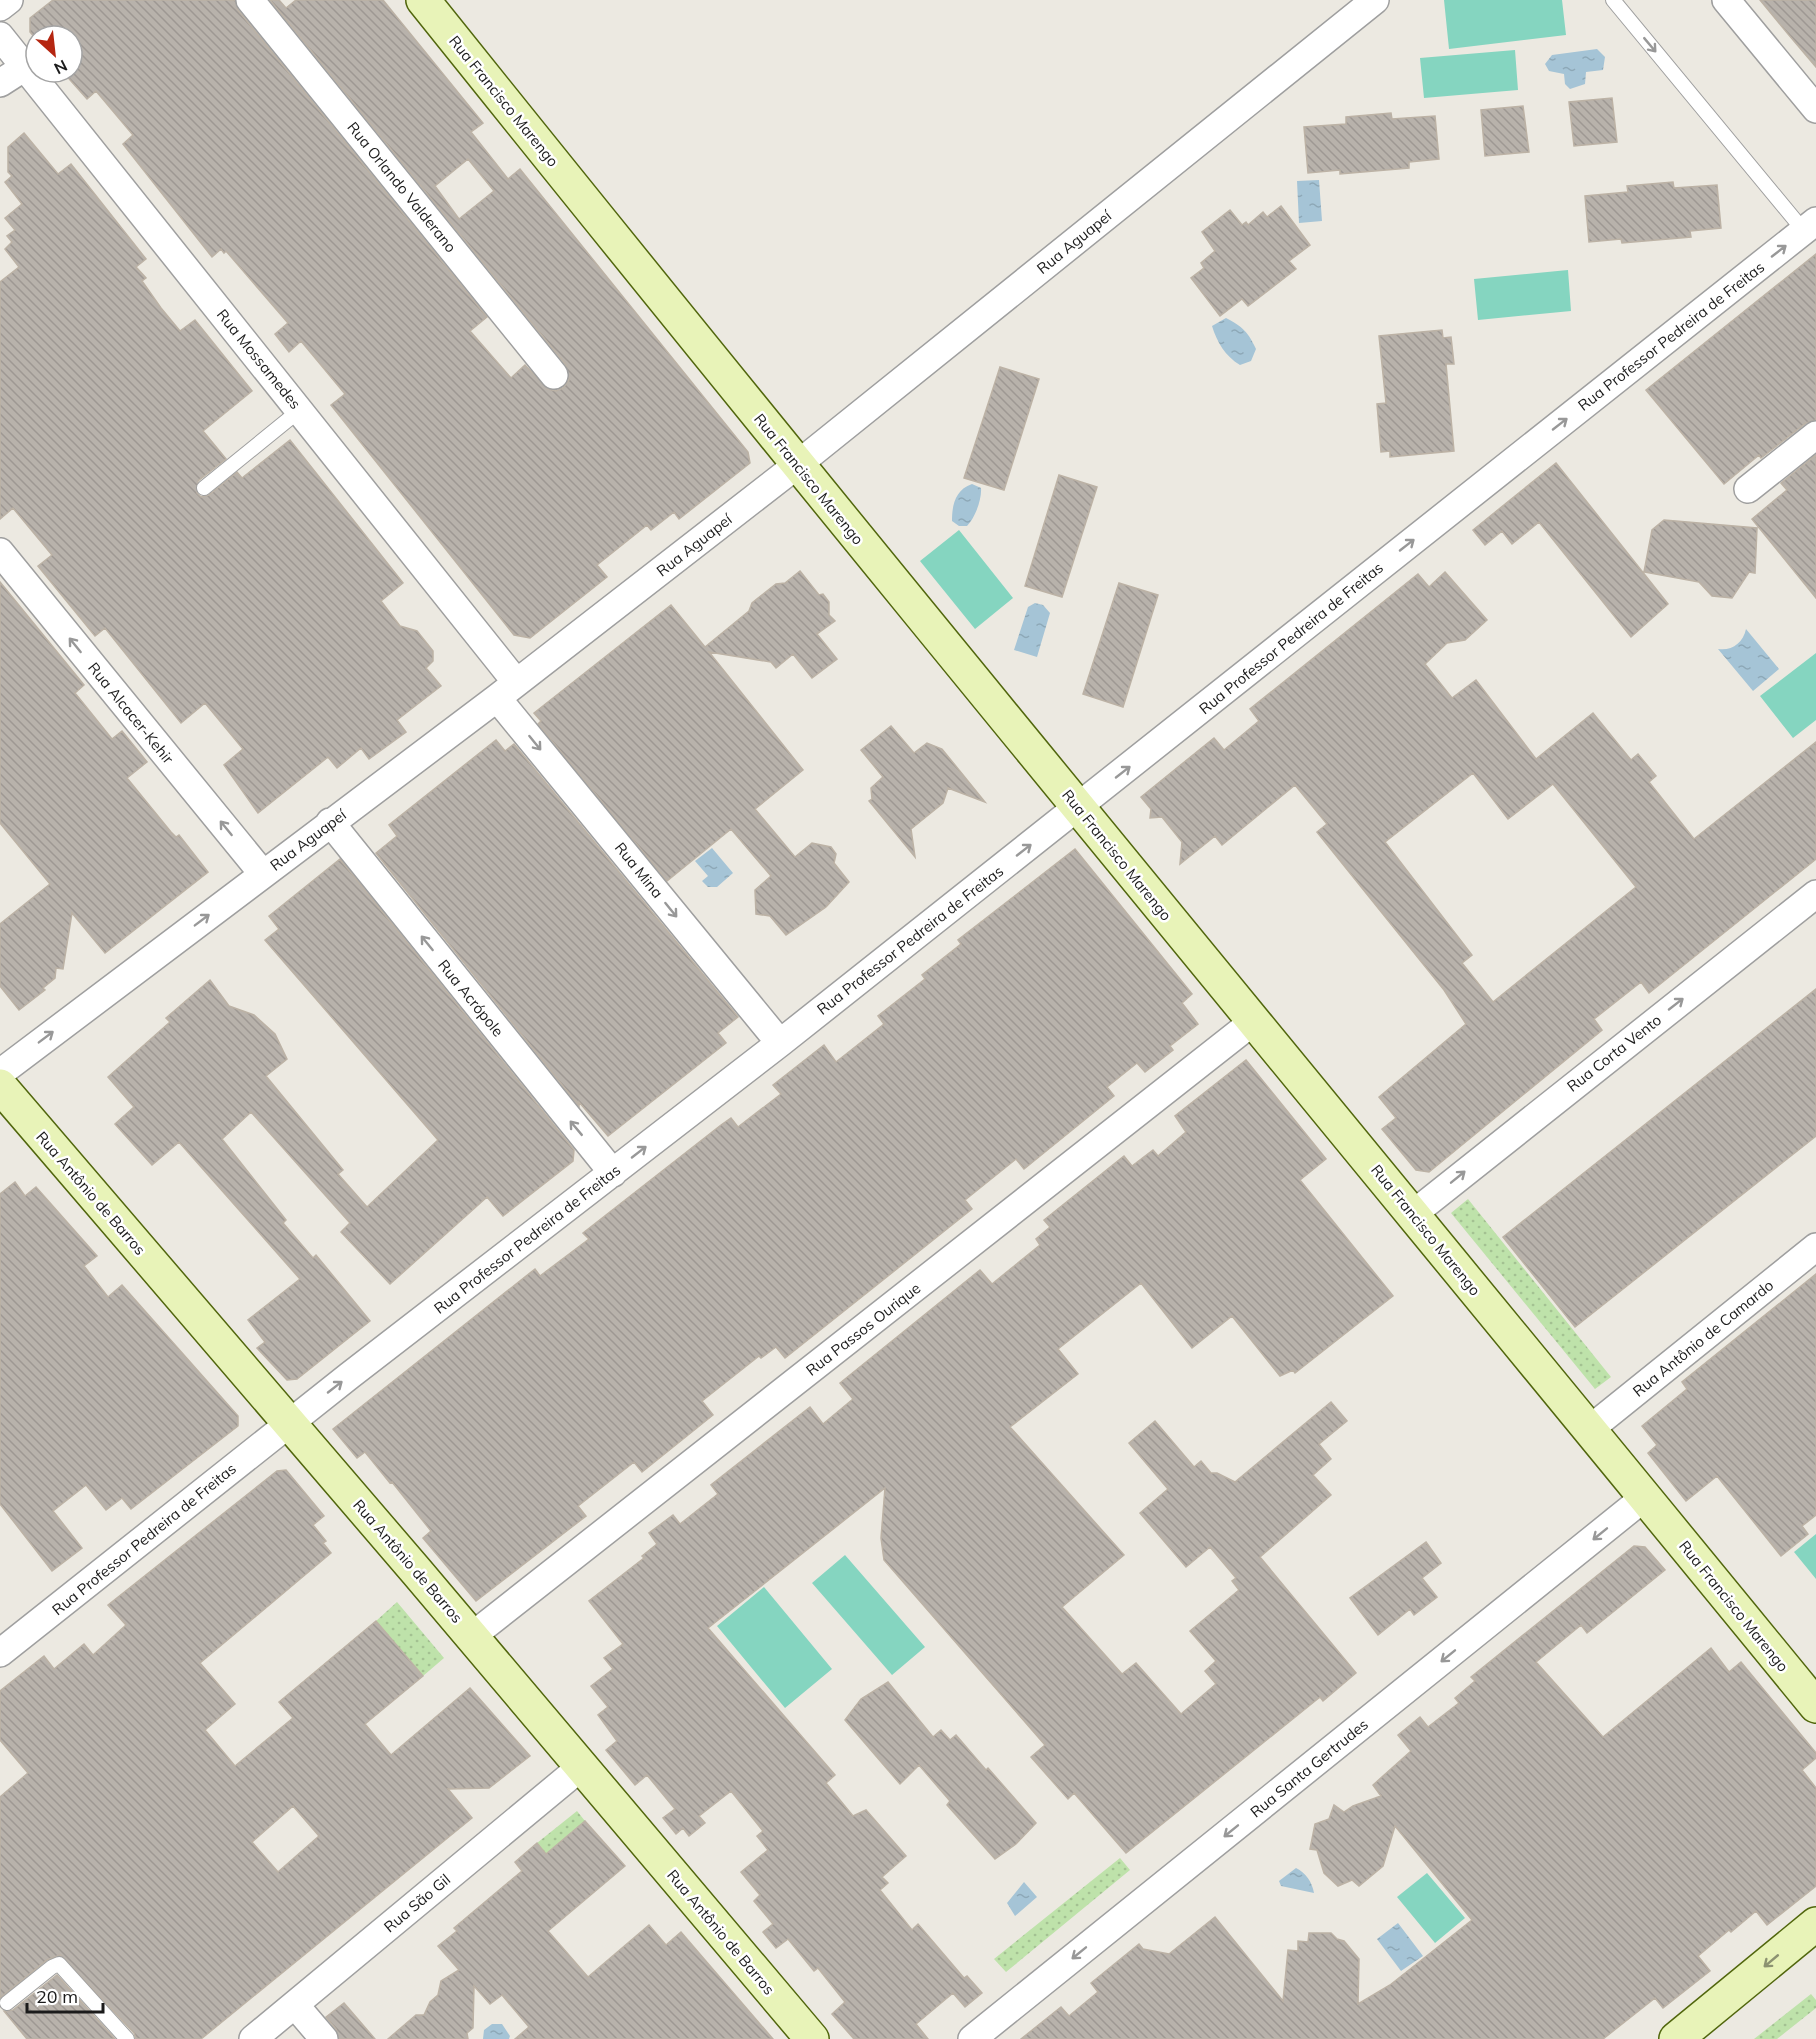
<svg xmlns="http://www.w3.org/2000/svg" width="1816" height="2039" viewBox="0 0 1816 2039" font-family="Mulish,sans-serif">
	<defs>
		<pattern id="grass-dots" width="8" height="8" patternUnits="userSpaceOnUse" patternTransform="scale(1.5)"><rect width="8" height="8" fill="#bee2aa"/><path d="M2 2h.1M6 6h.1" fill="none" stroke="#a3c192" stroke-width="1.8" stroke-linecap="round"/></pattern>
		<pattern id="water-ripples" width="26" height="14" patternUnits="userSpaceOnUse" patternTransform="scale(1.5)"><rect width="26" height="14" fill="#a5c4d6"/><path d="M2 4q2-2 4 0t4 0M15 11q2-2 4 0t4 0" fill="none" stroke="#8da8b7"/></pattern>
		<pattern id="building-back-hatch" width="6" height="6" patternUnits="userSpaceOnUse" patternTransform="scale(1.5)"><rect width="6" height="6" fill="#b8b2ab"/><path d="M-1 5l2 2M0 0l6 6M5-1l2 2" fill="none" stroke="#9e9893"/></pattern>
	</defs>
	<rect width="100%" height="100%" fill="#ece9e1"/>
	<path fill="url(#grass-dots)" d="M1468 1199 1611 1377 1595 1389 1451 1213Z
		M397 1602 444 1658 423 1676 376 1621Z
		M577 1811 585 1821 546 1854 537 1843Z
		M1120 1858 1130 1870 1006 1972 994 1959Z
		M1811 1994 1816 2000V2008L1777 2039H1754Z"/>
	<path fill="#85d5c0" d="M1444 0H1562L1566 35 1449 49Z
		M1515 50 1518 90 1424 98 1420 58Z
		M1568 270 1571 311 1478 320 1474 279Z
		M959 530 1013 598 975 629 920 561Z
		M1816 653V720L1793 738 1760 696Z
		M1816 1534V1579L1794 1552Z
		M845 1555 925 1647 892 1675 812 1583Z
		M764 1587 832 1669 785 1708 717 1626Z
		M1427 1873 1465 1918 1435 1943 1397 1897Z"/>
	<path fill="url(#water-ripples)" d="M1597 49 1605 57 1603 70 1586 72 1585 84 1570 89 1565 84 1564 74 1549 71 1545 64 1552 55Z
		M1319 180 1322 221 1299 223 1297 181Z
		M1226 318C1242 326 1249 333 1256 349L1251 361 1240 365C1225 356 1217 342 1212 326Z
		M972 484 981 488C982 499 975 518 967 526H959L952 521C952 505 955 490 972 484Z
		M1035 603 1043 605 1050 613 1037 657 1014 650 1028 607Z
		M1746 629 1779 669 1753 691 1718 649C1732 651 1743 643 1746 629Z
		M712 848 733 873 717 887H708L702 881 708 876 695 861Z
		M1296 1868C1306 1873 1312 1882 1314 1893L1281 1886 1279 1881Z
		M1024 1882 1037 1897 1015 1916 1007 1903Z
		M1398 1923 1423 1956 1401 1971 1377 1939Z
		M492 2024H502L510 2036 509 2039H483L484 2030Z"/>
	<path fill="url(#building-back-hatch)" stroke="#bcb2a5" stroke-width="1.5" fill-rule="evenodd" d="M53 0H235L238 10 487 317 470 331 511 378 525 365 548 389 556 391 563 388 569 380 566 365 270 0H279L286 8 296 0H383L483 123 471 132 508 179 520 169 748 452 750 463 679 519 674 512 651 530 647 525 597 565 607 577 530 638 514 635 331 405 345 394 301 341 289 352 275 334 288 323 226 251 224 253 221 249 212 257 123 144 133 135 96 91 87 99 63 72H72V36H36V39L30 32V18ZM468 159 494 191 459 219 435 186Z
		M1760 0H1816V67L1788 34Z
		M1612 98 1617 142 1574 146 1569 102Z
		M1523 106 1529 152 1485 156 1481 110Z
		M1391 113 1392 119 1435 116 1439 159 1409 162V168L1340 174V170L1308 173 1304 127 1346 124V117Z
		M24 133 58 174 71 164 146 259 136 267 146 278 142 281 161 308 180 331 195 320 252 391 203 431 226 459 198 481 197 493 201 497 209 495 237 472 242 478 290 440 403 583 381 601 400 626 417 631 433 651V661L426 668 441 686 397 720 406 732 369 759 361 748 337 768 328 757 258 813 224 765 243 749 205 703 181 723 105 628 95 636 38 566 52 555 13 508 0 519V282L19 267 5 249 12 242 7 236 15 230 5 218 22 204 5 182 12 176 8 172V147Z
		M1673 182 1674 188 1717 185 1721 228 1690 231 1691 237 1622 243 1621 239 1589 242 1585 196 1628 192 1627 186Z
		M1281 206 1310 245 1289 261 1296 269 1248 306 1242 299 1220 316 1191 278 1204 268 1201 263 1215 251 1202 232 1230 210 1242 225 1246 222 1248 225 1263 212 1267 217Z
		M1816 254V420L1806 423 1761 458 1759 455 1724 484 1646 390Z
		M1442 330 1443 338 1451 337 1454 364H1446L1454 451 1390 457V451L1381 452 1377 404 1386 403 1379 336Z
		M1000 367 1039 379 1004 490 964 478Z
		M1816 455V598L1752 519 1787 490 1781 483Z
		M1556 463 1668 604 1631 637 1539 522 1512 544 1502 531 1485 545 1473 530Z
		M1059 475 1097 487 1062 597 1025 586Z
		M1664 520 1757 528 1755 573 1749 572 1732 598 1712 596 1699 582 1644 572 1652 530Z
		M800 571 819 595 823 594 829 602V615L835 621 817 634 837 659 812 678 793 654 776 668 771 662 709 652 803 770 755 809 795 857 812 843 831 847 836 854 834 863 849 882 826 907 786 935 770 916 756 914 755 890 771 876 731 829 667 881 538 724 541 721 534 713 671 605 705 647 749 611 752 603 758 598 776 584 785 583Z
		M1445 572 1487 620 1465 640 1447 643 1425 664 1452 698 1476 680 1536 759 1593 713 1631 760 1638 754 1656 776 1649 782 1694 839 1816 742V859L1649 993 1641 982 1594 1019 1602 1030 1429 1172 1416 1170 1382 1129 1396 1118 1379 1097 1466 1024 1444 990 1317 832 1327 824 1295 785 1222 845 1215 836 1180 864 1182 842 1162 817 1150 818 1151 809 1141 797 1214 738 1224 750 1259 721 1250 709 1418 574 1429 587ZM1473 773 1508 819 1553 784 1636 887 1493 1002 1462 963 1472 955 1385 842Z
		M0 582 84 685 75 693 112 739 122 731 147 762 127 778 171 832 176 837 179 835 208 872 105 953 72 913 63 969 56 968 55 978 43 988 45 990 19 1010 0 986V924L50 884 0 823Z
		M1119 583 1158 595 1123 707 1083 694Z
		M891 726 914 753 927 743 942 749 985 802 948 788 943 803 911 829 915 857 869 801 872 799 871 788 883 777 861 750Z
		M496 740 505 751 514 744 738 1017 718 1033 726 1043 608 1136 579 1102V1106L376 853 397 836 389 825Z
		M1075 849 1192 994 1182 1003 1198 1024 1170 1046 1173 1050 1145 1072 1137 1063 1107 1087 1114 1096 1024 1169 1016 1159 965 1200 972 1209 785 1358 776 1347 761 1358 759 1356 702 1401 713 1415 642 1472 634 1462 578 1506 586 1516 476 1601 423 1538 431 1531 392 1482 390 1483 365 1452 357 1458 333 1429 535 1269 540 1276 589 1239 583 1233 721 1125 731 1118 738 1127 781 1094 773 1085 824 1045 836 1062 855 1047 884 1024 878 1016 925 979 922 975 961 944 958 940Z
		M340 859 574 1150 573 1161 503 1216 487 1197 390 1284 341 1232 350 1223 251 1112 222 1139 286 1220 283 1223 313 1258 316 1255 370 1321 297 1379 287 1380 257 1348 265 1342 248 1320 300 1279 179 1142 152 1165 115 1124 134 1107 108 1077 170 1022 166 1018 210 980 229 1006 254 1015 275 1034 287 1059 266 1076 343 1170 338 1174 367 1207 438 1140 265 940 279 929 269 916Z
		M1816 989V1136L1575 1327 1503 1237Z
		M1246 1060 1326 1159 1300 1180 1393 1296 1295 1373 1293 1370 1280 1376 1232 1316 1192 1348 1141 1283 1058 1349 1078 1374 1010 1427 1124 1555 1062 1607 1122 1674 1136 1663 1181 1714 1216 1684 1205 1671 1216 1661 1190 1631 1239 1590 1232 1581 1236 1578 1210 1547 1186 1567 1140 1513 1168 1489 1129 1443 1155 1421 1194 1467 1201 1461 1211 1473H1217L1235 1482 1331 1402 1347 1421 1319 1444 1331 1459 1313 1475 1331 1495 1260 1557 1356 1673 1323 1701 1320 1697 1126 1853 1074 1793 1068 1799 1031 1757 1045 1745 884 1560 881 1538 885 1488 708 1628 835 1775 826 1783 853 1816 866 1810 906 1856 882 1877 888 1883 880 1890 912 1930 918 1924 964 1978 967 1976 982 1993 965 2007 953 1993 916 2024 928 2039H854L832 2014 845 2002 818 1968 814 1971 788 1939 776 1948 763 1932 773 1924 754 1901 760 1895 741 1872 768 1850 757 1836 763 1831 731 1791 699 1816 705 1823 689 1836 683 1828 676 1834 663 1818 675 1809 647 1775 635 1785 606 1750 617 1741 598 1715 608 1707 591 1686 613 1669 604 1658 623 1644 589 1601 644 1558 642 1556 657 1544 649 1533 673 1515 680 1524 718 1494 711 1485 810 1407 823 1424 853 1399 840 1383 980 1270 992 1284 1040 1245 1036 1239 1050 1227 1044 1220 1124 1156 1132 1166 1153 1150 1158 1156 1186 1132 1175 1116Z
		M15 1182 25 1196 36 1187 97 1256 84 1266 108 1297 122 1285 238 1416V1426L131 1509 122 1498 106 1510 86 1485 53 1511 82 1548 52 1571 0 1504V1194Z
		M1816 1274V1515L1802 1526 1808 1534 1781 1556 1717 1476 1686 1501 1648 1453 1657 1445 1642 1426 1687 1389 1682 1382Z
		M286 1470 324 1516 313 1525 326 1541 323 1543 331 1553 200 1663 235 1704 205 1730 235 1766 293 1718 279 1702 376 1621 423 1676 365 1724 391 1755 470 1688 530 1756 489 1788 448 1789 472 1818 201 2039H136L134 2033 60 1955 47 1960 0 1998V1797L28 1773 0 1740V1691L44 1656 54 1669 84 1644 93 1655 126 1625 108 1605 277 1471ZM293 1806 319 1836 278 1872 252 1842Z
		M1426 1542 1441 1563 1422 1578 1437 1597 1414 1615 1410 1609 1378 1635 1350 1598Z
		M1634 1546 1645 1547 1665 1570 1587 1633 1581 1625 1536 1662 1603 1737 1711 1648 1729 1672 1741 1662 1816 1753V1758L1802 1770 1816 1788V1886L1767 1925 1756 1911 1731 1932 1729 1930 1698 1956 1710 1971 1663 2008 1655 1998 1603 2039H1021L1061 2007 1069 2016 1098 1992 1091 1983 1139 1944 1143 1949 1169 1954 1215 1917 1283 2001 1288 1950 1298 1951V1941L1308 1942 1309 1933H1331L1337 1939 1344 1941 1359 1959 1358 2004 1390 1985 1472 1920 1395 1826 1383 1866 1359 1886 1352 1880 1338 1886 1324 1873 1317 1850 1310 1849 1315 1824 1329 1819 1334 1805 1344 1812 1353 1806 1381 1796 1373 1785 1411 1751 1398 1735 1420 1717 1428 1727 1459 1703 1455 1698 1475 1681 1471 1677Z
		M888 1682 933 1737 941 1730 950 1740 956 1735 986 1770 988 1768 1036 1823 1016 1844 995 1859 947 1805 950 1801 919 1765 900 1784 845 1720 861 1699Z
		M585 1821 625 1866 548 1931 588 1977 649 1925 666 1945 681 1932 773 2039H515L529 2027 502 1995 490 2004 474 1986 473 2028 467 2033 468 2039H388L416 2015H424L430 2002 438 1995 441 1981 459 1970 438 1946 457 1931 454 1928 522 1871 515 1862 537 1843 546 1854Z
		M57 1975 115 2039H27L4 2011 13 2010Z
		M344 2003 375 2039H339L336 2029 326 2017Z"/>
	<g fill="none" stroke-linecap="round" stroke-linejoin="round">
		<defs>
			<path id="lane" d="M1613 0 1804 231
				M204 488 300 410
				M7 2003 52 1967 59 1964 127 2039"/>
			<path id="street" d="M250 0 554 375
				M1726 0 1816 109
				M0 7 9 0
				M0 36 516 682
				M0 83 25 67
				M1748 489 1816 435
				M0 552 263 874
				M497 698 780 1043
				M330 822 613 1173
				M0 1073 497 698 797 465 1375 0
				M1413 1214 1816 894
				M1590 1429 1816 1247
				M472 1636 1254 1021
				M0 1653 349 1376 780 1043 1816 221
				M295 2005 324 2039
				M253 2039 581 1767
				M972 2039 1645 1497"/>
			<path id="secondary" d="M423 0C882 573 1351 1138 1816 1706
				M0 1086 417 1572 812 2039
				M1676 2039 1816 1924"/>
		</defs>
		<use href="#lane" stroke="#9f9f9f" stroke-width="16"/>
		<use href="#street" stroke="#9f9f9f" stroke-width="30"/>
		<use href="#secondary" stroke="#51660d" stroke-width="36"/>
		<use href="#lane" stroke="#fff" stroke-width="14"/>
		<use href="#street" stroke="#fff" stroke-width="27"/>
		<use href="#secondary" stroke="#e8f3b8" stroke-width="33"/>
	</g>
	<defs><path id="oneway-shaft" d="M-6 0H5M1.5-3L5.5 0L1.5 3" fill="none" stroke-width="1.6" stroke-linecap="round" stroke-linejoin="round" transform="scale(1.5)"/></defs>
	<g stroke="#989898">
		<use href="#oneway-shaft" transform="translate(1650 45) rotate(50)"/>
		<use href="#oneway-shaft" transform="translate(1779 251) rotate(-38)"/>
		<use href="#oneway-shaft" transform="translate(1560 424) rotate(-38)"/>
		<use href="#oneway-shaft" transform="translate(1407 545) rotate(-38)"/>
		<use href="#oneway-shaft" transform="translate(75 645) rotate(-129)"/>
		<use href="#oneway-shaft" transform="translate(535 743) rotate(51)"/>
		<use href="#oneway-shaft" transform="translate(1123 772) rotate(-38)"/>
		<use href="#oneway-shaft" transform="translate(226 828) rotate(-129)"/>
		<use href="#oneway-shaft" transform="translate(1024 850) rotate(-38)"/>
		<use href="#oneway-shaft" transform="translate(671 910) rotate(51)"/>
		<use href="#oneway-shaft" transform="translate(202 920) rotate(-37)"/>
		<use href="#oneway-shaft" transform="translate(427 943) rotate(-129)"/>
		<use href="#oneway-shaft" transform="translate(1676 1004) rotate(-38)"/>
		<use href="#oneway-shaft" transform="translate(46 1037) rotate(-37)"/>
		<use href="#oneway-shaft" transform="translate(576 1128) rotate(-130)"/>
		<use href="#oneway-shaft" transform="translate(639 1152) rotate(-38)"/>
		<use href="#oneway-shaft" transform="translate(1458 1177) rotate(-39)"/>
		<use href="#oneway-shaft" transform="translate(335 1387) rotate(-38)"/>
		<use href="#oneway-shaft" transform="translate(1600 1534) rotate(141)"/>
		<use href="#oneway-shaft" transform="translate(1448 1656) rotate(141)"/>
		<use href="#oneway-shaft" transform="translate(1231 1831) rotate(141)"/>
		<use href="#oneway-shaft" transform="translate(1079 1953) rotate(141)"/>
	</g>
	<use stroke="#8c9271" href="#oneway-shaft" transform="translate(1771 1961) rotate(140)"/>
	<g text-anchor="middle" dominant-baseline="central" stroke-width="5" stroke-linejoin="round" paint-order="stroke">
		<g font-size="15" fill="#1b1b1b" stroke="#fff">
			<text transform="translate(504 101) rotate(51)">Rua Francisco Marengo</text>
			<text transform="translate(402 187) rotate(51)">Rua Orlando Valderano</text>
			<text transform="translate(1074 242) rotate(-39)">Rua Aguapeí</text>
			<text transform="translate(1671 336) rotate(-38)">Rua Professor Pedreira de Freitas</text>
			<text transform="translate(259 359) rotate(51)">Rua Mossamedes</text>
			<text transform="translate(809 479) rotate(51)">Rua Francisco Marengo</text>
			<text transform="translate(694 545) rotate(-38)">Rua Aguapeí</text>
			<text transform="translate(1291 638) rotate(-39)">Rua Professor Pedreira de Freitas</text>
			<text transform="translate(131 713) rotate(51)">Rua Alcacer-Kehir</text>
			<text transform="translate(308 840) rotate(-37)">Rua Aguapeí</text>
			<text transform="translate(1117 855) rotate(51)">Rua Francisco Marengo</text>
			<text transform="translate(639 870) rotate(51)">Rua Mina</text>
			<text transform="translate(910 940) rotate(-38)">Rua Professor Pedreira de Freitas</text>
			<text transform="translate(471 998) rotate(51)">Rua Acrópole</text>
			<text transform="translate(1614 1053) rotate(-38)">Rua Corta Vento</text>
			<text transform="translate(91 1193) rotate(49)">Rua Antônio de Barros</text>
			<text transform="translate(1426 1230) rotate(51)">Rua Francisco Marengo</text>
			<text transform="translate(527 1239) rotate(-38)">Rua Professor Pedreira de Freitas</text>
			<text transform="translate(863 1329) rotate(-38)">Rua Passos Ourique</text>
			<text transform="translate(1703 1338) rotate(-39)">Rua Antônio de Camardo</text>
			<text transform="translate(144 1539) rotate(-39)">Rua Professor Pedreira de Freitas</text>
			<text transform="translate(408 1561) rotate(49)">Rua Antônio de Barros</text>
			<text transform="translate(1734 1606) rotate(51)">Rua Francisco Marengo</text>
			<text transform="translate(1309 1768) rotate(-39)">Rua Santa Gertrudes</text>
			<text transform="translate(417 1903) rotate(-40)">Rua São Gil</text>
			<text transform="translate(721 1932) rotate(50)">Rua Antônio de Barros</text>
		</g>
	</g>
	<g transform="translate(54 54) rotate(153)"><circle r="28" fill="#ffffff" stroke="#a4a4a4" stroke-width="1.5"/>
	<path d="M0-4.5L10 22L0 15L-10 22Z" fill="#b52611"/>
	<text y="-9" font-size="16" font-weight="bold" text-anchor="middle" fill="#1b1b1b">N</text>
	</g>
	<path d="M27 2003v9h76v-9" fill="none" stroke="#1b1b1b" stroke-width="3"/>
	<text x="36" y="2003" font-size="18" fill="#1b1b1b" stroke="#ffffff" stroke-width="4.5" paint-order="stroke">20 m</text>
</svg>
